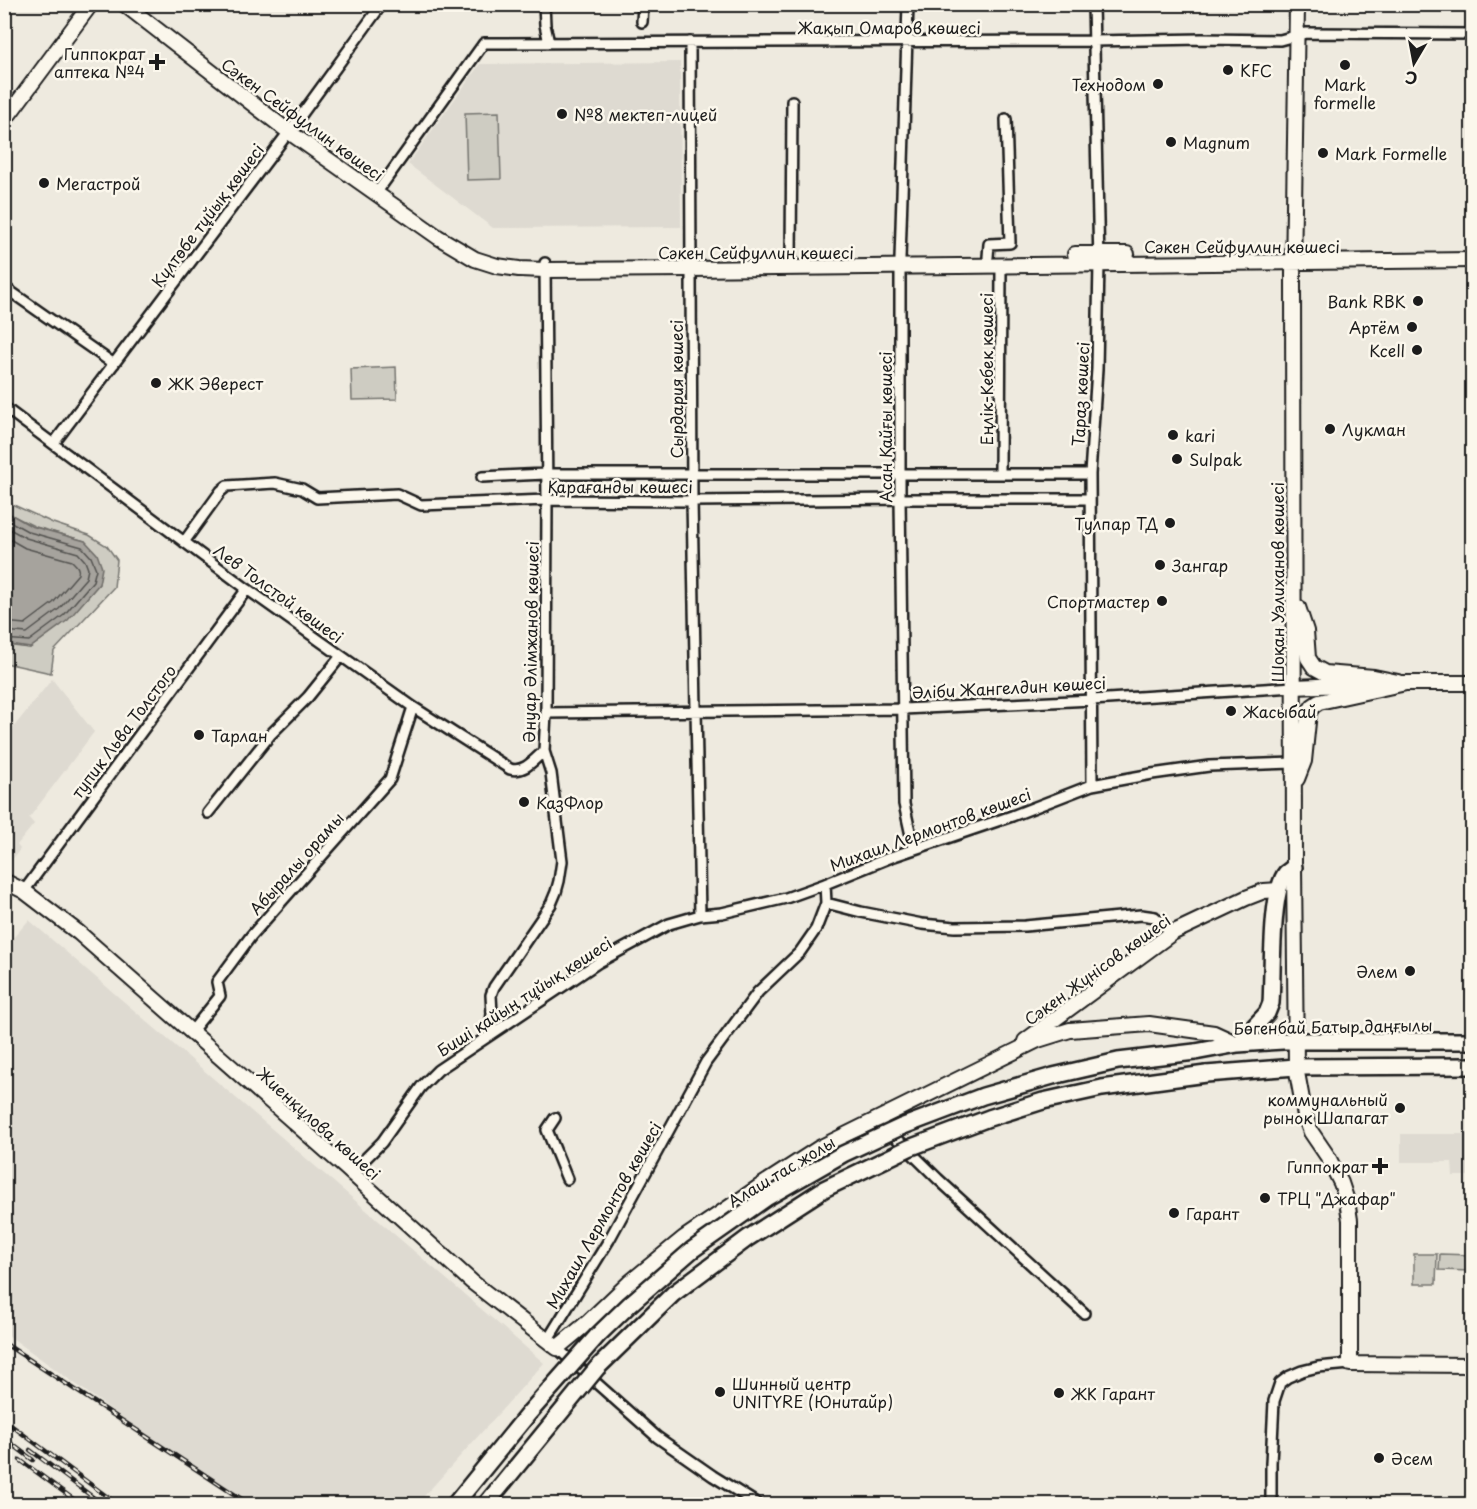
<svg xmlns="http://www.w3.org/2000/svg" width="1477" height="1509" viewBox="0 0 1477 1509" font-family="'Playpen Sans',sans-serif">
	<rect width="100%" height="100%" fill="#eeeadf"/>
	<filter id="ink" filterUnits="userSpaceOnUse"><feTurbulence type="fractalNoise" baseFrequency=".0167" numOctaves="2"/><feDisplacementMap in="SourceGraphic" scale="12" xChannelSelector="R" yChannelSelector="G"/><feConvolveMatrix kernelMatrix="1 2 1 2 8 2 1 2 1" color-interpolation-filters="sRGB"/></filter>
	<g filter="url(#ink)">
		<path fill="#dedad1" d="M680 62 681 227 493 228 408 164 480 64Z
			M52 679 94 732 29 818 34 824 17 845 20 849 9 864 4 862 5 738Z
			M29 920 544 1363 417 1504H242L5 1333V947Z
			M1469 1090H1472V1176H1453L1452 1162H1401V1134H1469Z"/>
		<path fill="#ceccc2" stroke="#75746f" stroke-width="1.5" d="M499 112 501 179 467 180 465 113Z
			M396 367 397 399 352 400 351 369Z
			M5 501 53 523 89 535 107 546 117 560 114 587 54 651 51 673 5 663V645L30 648 60 626 77 609 99 584 85 541 36 527 5 512Z
			M1414 1254H1437L1436 1284H1414Z
			M1440 1254 1472 1255V1271L1439 1270Z"/>
		<path fill="#a6a39d" stroke="#6f6d69" stroke-width="1.5" d="M4 512H7L31 526 85 541 97 554 102 568 99 584 68 620 30 648 5 644Z"/>
		<g fill="none" stroke-linecap="round" stroke-linejoin="round">
			<path stroke="#535250" stroke-width="1.5" d="M4 518 29 532 82 547 91 557 96 569 93 581 64 615 29 641 4 639
				M4 526 26 538 78 553 85 561 88 569 86 578 59 609 27 633 4 631
				M4 536 25 548 72 561C76 565 80 568 78 574L53 603 25 624 4 622"/>
			<defs>
				<path id="street" d="M544 4 545 25 549 43
					M908 4 900 259V499L904 804 914 849
					M642 22 643 4
					M690 42 692 501 700 915
					M380 188 484 43 1093 41 1202 39 1280 40 1306 33 1472 34
					M988 257 989 244 1010 243 1006 119
					M791 261 792 101
					M4 287 114 364
					M4 407 247 589 413 707 510 769C524 773 534 760 544 751
					M54 443 294 125 382 4
					M1000 474 1001 265
					M482 477 546 474H1090
					M184 542 221 491 227 486 275 483 302 489 317 498 397 494 421 505 547 500 692 501 900 499H1090
					M546 713 903 709 1092 700 1294 687
					M1092 785 1090 474 1097 369 1099 263 1093 4
					M208 813 271 734 308 697 341 656
					M24 891 247 589
					M826 903 861 912 922 924 955 927 1025 926 1141 915 1155 917 1172 933
					M191 1032 220 996 217 982 251 936 390 779 413 707
					M489 1035 492 1014 491 995 494 987 543 916 551 904 556 892 559 881 562 861 551 773 544 751 546 713 547 500 545 263
					M555 1118 547 1130 567 1179
					M877 1119 938 1179 1084 1313
					M346 1168 363 1161 382 1142 421 1087 438 1070 599 962 669 924 700 915 722 913 786 898 825 884
					M547 1341 609 1240 706 1062 758 992 800 952 816 929 826 903 825 884 894 856 1012 816 1092 785 1152 774 1209 766 1294 763
					M557 1348 657 1437 713 1476 758 1504
					M1271 1504V1463L1274 1401 1280 1383 1288 1377 1302 1371 1318 1367 1350 1364"/>
				<path id="secondary" d="M124 4 289 132 438 237 475 259 497 266 519 269 545 270 690 269 1472 260
					M1297 4 1293 275 1294 867 1296 1067 1305 1116 1311 1132 1328 1157 1341 1183 1347 1201 1350 1220V1364L1472 1365
					M4 121 91 4
					M1075 254H1127
					M1298 607 1306 631 1308 658 1314 667 1325 673 1374 677 1398 682
					M1397 683H1472
					M1294 687 1368 684
					M1297 779 1304 761 1309 712 1313 706 1319 702 1406 683
					M4 881 24 891 79 933 346 1168 472 1282 557 1348 587 1323 629 1283 684 1238 759 1187 819 1148 1038 1040 1070 1030 1149 1024 1214 1033 1238 1044
					M1025 1041 1172 933 1246 898 1264 891 1279 890"/>
				<path id="primary" d="M1238 1044 1267 1013 1271 1003C1273 975 1270 892 1286 873 1289 871 1291 869 1294 867
					M1195 1052 1238 1044 1283 1041H1472
					M1206 1074 1296 1067 1472 1066"/>
			</defs>
			<use href="#street" stroke="#1c1c1c" stroke-width="14"/>
			<use href="#secondary" stroke="#1c1c1c" stroke-width="18"/>
			<use href="#primary" stroke="#1c1c1c" stroke-width="20"/>
			<use href="#street" stroke="#fbf7ec" stroke-width="9"/>
			<use href="#secondary" stroke="#fbf7ec" stroke-width="14"/>
			<use href="#primary" stroke="#fbf7ec" stroke-width="15"/>
			<defs>
				<path id="rail" d="M4 1343 249 1504
					M4 1420 117 1504
					M4 1438 33 1460
					M30 1450 102 1504
					M20 1460 80 1504"/>
			</defs>
			<use href="#rail" stroke="#1c1c1c" stroke-width="4.5"/>
			<use href="#rail" stroke="#fbf7ec" stroke-width="2" stroke-dasharray="7" stroke-linecap="butt"/>
			<defs>
				<path id="primary-bridge" d="M455 1504 529 1413 598 1335 630 1304 692 1250 766 1198 843 1154 901 1127 983 1096 1053 1076 1118 1061 1195 1052
					M486 1504 597 1368 673 1294 748 1238 824 1189 909 1148 989 1118 1043 1101 1102 1088 1206 1074"/>
			</defs>
			<use href="#primary-bridge" stroke="#1c1c1c" stroke-width="20" stroke-linecap="butt"/>
			<use href="#primary-bridge" stroke="#fbf7ec" stroke-width="15"/>
		</g>
	</g>
	<g fill="#1c1c1c" stroke="#fbf7ec" stroke-width="2">
		<path d="M154 53h6v6h6v6h-6v6h-6v-6h-6v-6h6z"/>
		<circle cx="1345" cy="65" r="6"/>
		<circle cx="1228" cy="70" r="6"/>
		<circle cx="1158" cy="84" r="6"/>
		<circle cx="562" cy="114" r="6"/>
		<circle cx="1171" cy="142" r="6"/>
		<circle cx="1323" cy="153" r="6"/>
		<circle cx="44" cy="183" r="6"/>
		<circle cx="1418" cy="301" r="6"/>
		<circle cx="1412" cy="327" r="6"/>
		<circle cx="1417" cy="350" r="6"/>
		<circle cx="156" cy="383" r="6"/>
		<circle cx="1330" cy="429" r="6"/>
		<circle cx="1173" cy="435" r="6"/>
		<circle cx="1177" cy="459" r="6"/>
		<circle cx="1170" cy="523" r="6"/>
		<circle cx="1160" cy="565" r="6"/>
		<circle cx="1162" cy="601" r="6"/>
		<circle cx="1231" cy="711" r="6"/>
		<circle cx="199" cy="735" r="6"/>
		<circle cx="524" cy="802" r="6"/>
		<circle cx="1410" cy="971" r="6"/>
		<circle cx="1400" cy="1108" r="6"/>
		<path d="M1377 1157h6v6h6v6h-6v6h-6v-6h-6v-6h6z"/>
		<circle cx="1265" cy="1198" r="6"/>
		<circle cx="1174" cy="1213" r="6"/>
		<circle cx="720" cy="1392" r="6"/>
		<circle cx="1059" cy="1393" r="6"/>
		<circle cx="1379" cy="1458" r="6"/>
	</g>
	<g text-anchor="middle" dominant-baseline="central" stroke-width="5" stroke-linejoin="round" paint-order="stroke">
		<g font-size="16" fill="#1c1c1c" stroke="#fbf7ec">
			<text x="889" y="27">Жақып Омаров көшесі</text>
			<text transform="translate(303 119) rotate(36)">Сәкен Сейфуллин көшесі</text>
			<text transform="translate(207 215) rotate(-53)">Күлтөбе тұйық көшесі</text>
			<text x="1242" y="246">Сәкен Сейфуллин көшесі</text>
			<text x="756" y="252">Сәкен Сейфуллин көшесі</text>
			<text transform="translate(986 369) rotate(-90)">Еңлік-Кебек көшесі</text>
			<text transform="translate(676 389) rotate(-90)">Сырдария көшесі</text>
			<text transform="translate(1080 394) rotate(-87)">Тараз көшесі</text>
			<text transform="translate(885 427) rotate(-90)">Асан Қайғы көшесі</text>
			<text x="620" y="486">Қарағанды көшесі</text>
			<text transform="translate(1277 582) rotate(-90)">Шоқан Уәлиханов көшесі</text>
			<text transform="translate(279 593) rotate(36)">Лев Толстой көшесі</text>
			<text transform="translate(530 642) rotate(-89)">Әнуар Әлімжанов көшесі</text>
			<text transform="translate(1009 687) rotate(-3)">Әліби Жангелдин көшесі</text>
			<text transform="translate(123 731) rotate(-53)">тупик Льва Толстого</text>
			<text transform="translate(930 829) rotate(-20)">Михаил Лермонтов көшесі</text>
			<text transform="translate(296 863) rotate(-48)">Абыралы орамы</text>
			<text transform="translate(1097 969) rotate(-36)">Сәкен Жүнісов көшесі</text>
			<text transform="translate(524 996) rotate(-33)">Биші қайың тұйық көшесі</text>
			<text transform="translate(1333 1026) rotate(-1)">Бөгенбай Батыр даңғылы</text>
			<text transform="translate(319 1123) rotate(42)">Жиенқұлова көшесі</text>
			<text transform="translate(781 1171) rotate(-31)">Алаш тас жолы</text>
			<text transform="translate(603 1215) rotate(-60)">Михаил Лермонтов көшесі</text>
		</g>
		<g font-size="16" fill="#1c1c1c" stroke="#fbf7ec" text-anchor="start">
			<text x="145" y="53" text-anchor="end">Гиппократ<tspan x="145" dy="18">аптека №4</tspan></text>
			<text x="1240" y="70">KFC</text>
			<text x="1146" y="84" text-anchor="end">Технодом</text>
			<text x="1345" y="84" text-anchor="middle">Mark<tspan x="1345" dy="18">formelle</tspan></text>
			<text x="574" y="114">№8 мектеп-лицей</text>
			<text x="1183" y="142">Magnum</text>
			<text x="1335" y="153">Mark Formelle</text>
			<text x="56" y="183">Мегастрой</text>
			<text x="1406" y="301" text-anchor="end">Bank RBK</text>
			<text x="1400" y="327" text-anchor="end">Артём</text>
			<text x="1405" y="350" text-anchor="end">Kcell</text>
			<text x="168" y="383">ЖК Эверест</text>
			<text x="1342" y="429">Лукман</text>
			<text x="1185" y="435">kari</text>
			<text x="1189" y="459">Sulpak</text>
			<text x="1158" y="523" text-anchor="end">Тулпар ТД</text>
			<text x="1172" y="565">Зангар</text>
			<text x="1150" y="601" text-anchor="end">Спортмастер</text>
			<text x="1243" y="711">Жасыбай</text>
			<text x="211" y="735">Тарлан</text>
			<text x="536" y="802">КазФлор</text>
			<text x="1398" y="971" text-anchor="end">Әлем</text>
			<text x="1388" y="1099" text-anchor="end">коммунальный<tspan x="1388" dy="18">рынок Шапагат</tspan></text>
			<text x="1368" y="1166" text-anchor="end">Гиппократ</text>
			<text x="1277" y="1198">ТРЦ "Джафар"</text>
			<text x="1186" y="1213">Гарант</text>
			<text x="732" y="1383">Шинный центр<tspan x="732" dy="18">UNITYRE (Юнитайр)</tspan></text>
			<text x="1071" y="1393">ЖК Гарант</text>
			<text x="1391" y="1458">Әсем</text>
		</g>
	</g>
	<rect width="1477" height="1509" fill="none" stroke="#fbf7ec" stroke-width="24"/>
	<rect x="12" y="12" width="1453" height="1485" fill="none" stroke="#1c1c1c" stroke-width="2" filter="url(#ink)"/>
	<g transform="translate(1414 63) rotate(190)" stroke="#fbf7ec" stroke-width="4.5" paint-order="stroke">
	<path d="M0-4.5L10 22L0 15L-10 22Z" fill="#1c1c1c"/>
	<text y="-9" font-size="16" font-weight="bold" text-anchor="middle" fill="#1c1c1c">С</text>
	</g>
</svg>
